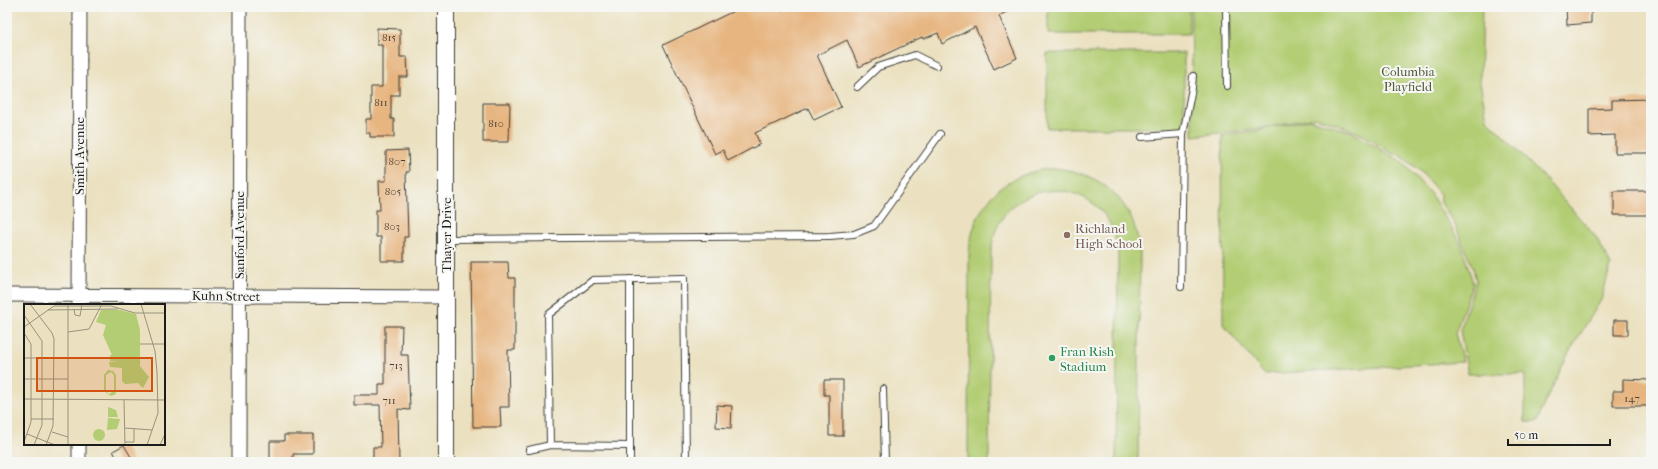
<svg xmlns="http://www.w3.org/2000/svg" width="1658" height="469" viewBox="0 0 1658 469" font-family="'IM FELL French Canon',serif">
	<rect width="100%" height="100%" fill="#f6f6f2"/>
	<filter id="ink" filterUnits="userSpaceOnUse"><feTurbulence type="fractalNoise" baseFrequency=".025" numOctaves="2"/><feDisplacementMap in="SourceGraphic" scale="8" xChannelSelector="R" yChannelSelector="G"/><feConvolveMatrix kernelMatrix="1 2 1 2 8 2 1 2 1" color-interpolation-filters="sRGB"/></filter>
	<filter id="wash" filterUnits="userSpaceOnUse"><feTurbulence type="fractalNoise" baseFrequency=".012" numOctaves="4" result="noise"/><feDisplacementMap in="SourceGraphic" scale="16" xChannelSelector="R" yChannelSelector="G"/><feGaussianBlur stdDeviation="0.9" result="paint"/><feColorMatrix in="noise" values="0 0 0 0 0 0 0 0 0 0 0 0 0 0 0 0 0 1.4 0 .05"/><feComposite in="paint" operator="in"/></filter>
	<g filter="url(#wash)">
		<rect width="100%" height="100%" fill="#ebe1c0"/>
		<path fill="#b2cd73" stroke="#677448" d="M1048 7H1189V34H1048Z
			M1191 7H1482L1480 82 1487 119 1549 183 1596 237 1611 265 1601 300 1567 356 1541 411 1538 422H1525V374H1468L1460 330 1476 281 1473 268 1456 227 1441 203 1440 194 1422 173 1400 155 1393 154 1365 136 1340 125 1315 117 1264 128 1193 136Z
			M1047 53H1184V128H1047Z
			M1310 119 1352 132 1402 162 1430 193 1461 244 1473 283 1455 333 1463 362 1264 374 1223 324 1222 135 1256 131Z
			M1055 168C1105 173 1136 204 1140 254L1138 462H1116L1118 254C1113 170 997 169 991 253L989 462H968L969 253C973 203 1005 172 1055 168Z"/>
		<g id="blocks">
			<path fill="#e7b580" d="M742 7H779L781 11 789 7H1016L999 16 1017 58 994 69 975 27 942 44 938 33 923 39 922 37 859 67 847 40 817 55 841 107 814 120 808 108 755 133 760 144 728 161 723 150 715 154 663 45Z
				M1566 7H1591V23L1567 25Z
				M377 28 400 29V57H407L408 77H399V95H391V119H394V137H370V133H366V119H371V87H382V45H377Z
				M1651 99V153H1615V135L1589 136V109L1612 108V100Z
				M483 103H510L509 142H483Z
				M408 150 409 172H406L408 237H404V261H381V237H376V210H380L379 181H386V151Z
				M1614 191H1651V215H1614Z
				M471 262H508L509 278H515V350H508L509 407H500L501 427H473Z
				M1614 320H1628V335H1614Z
				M385 326H402L401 355H408L410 410 398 409 399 462H373V447H381L380 405H354V395H379V384H385Z
				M1623 379 1651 380V406H1613V391H1623Z
				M824 380H843V436H829V395H824Z
				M717 405 732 406 731 428 716 427Z
				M284 435H313V454H293V460H270V441H284Z
				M124 445 134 462H119L113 451Z"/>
		</g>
	</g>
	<g filter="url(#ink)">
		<use href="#blocks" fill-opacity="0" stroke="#3b3a35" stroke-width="1"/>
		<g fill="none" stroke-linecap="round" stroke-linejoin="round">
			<defs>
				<path id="service" d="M1226 7 1227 86
					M857 87 878 67 915 55 937 66
					M1142 137 1183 134
					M447 239 830 236 854 234 874 226 940 134
					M630 279V446L550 445 548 315 593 280 684 278 686 462
					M1181 287 1183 134 1192 88 1193 76
					M883 389 885 462
					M529 450 550 445
					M630 462V446"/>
				<path id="minor" d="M7 295 446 297
					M79 305 80 7
					M79 462V444
					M239 462 240 7"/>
				<path id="tertiary" d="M446 462V7"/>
			</defs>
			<use href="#service" stroke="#3b3a35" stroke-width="8"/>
			<use href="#minor" stroke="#3b3a35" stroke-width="15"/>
			<use href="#tertiary" stroke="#3b3a35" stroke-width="18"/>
			<use href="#service" stroke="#fff" stroke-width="6"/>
			<use href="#minor" stroke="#fff" stroke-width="13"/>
			<use href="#tertiary" stroke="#fff" stroke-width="16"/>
		</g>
	</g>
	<circle fill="#8d6e63" stroke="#f6f6f2" stroke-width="1.5" cx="1067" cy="235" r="4"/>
	<circle fill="#2e9e5b" stroke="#f6f6f2" stroke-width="1.5" cx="1052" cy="358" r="4"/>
	<g text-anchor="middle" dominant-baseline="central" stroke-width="4" stroke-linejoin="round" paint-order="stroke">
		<g font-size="11" fill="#4f4235">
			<text x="389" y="37">815</text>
			<text x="381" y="102">811</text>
			<text x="496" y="123">810</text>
			<text x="397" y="161">807</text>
			<text x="393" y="191">805</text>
			<text x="392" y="226">803</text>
			<text x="396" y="365">713</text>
			<text x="1632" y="398">147</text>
			<text x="389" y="400">711</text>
		</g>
		<g font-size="13" fill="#505a3a" stroke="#f6f6f2">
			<text x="1408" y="71">Columbia<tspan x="1408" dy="15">Playfield</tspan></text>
		</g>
		<g font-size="13" fill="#1c1c1c" stroke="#f6f6f2">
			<text transform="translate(79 156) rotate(-90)">Smith Avenue</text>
			<text transform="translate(239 235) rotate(-90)">Sanford Avenue</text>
			<text transform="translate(446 235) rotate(-90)">Thayer Drive</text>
			<text transform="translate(226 296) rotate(1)">Kuhn Street</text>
		</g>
		<g font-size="13" fill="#785e54" stroke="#f6f6f2" text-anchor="start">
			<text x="1075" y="228">Richland<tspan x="1075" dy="15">High School</tspan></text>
		</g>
		<g font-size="13" fill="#27864d" stroke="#f6f6f2" text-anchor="start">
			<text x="1060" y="351">Fran Rish<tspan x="1060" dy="15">Stadium</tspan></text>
		</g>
	</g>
	<g transform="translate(24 304)">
		<rect width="141" height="141" fill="#ebe1c0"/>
		<path d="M77 6H96L112 10 116 26V62L125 73 119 84 114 79 101 80 98 77V64L86 63 85 58 95 57H86V51H88L79 31 82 21 72 18ZM84 66 89 67 92 71V90L87 92 80 87V71ZM87 68 90 71V87L85 90 82 87V71ZM84 103 92 106 94 113H84ZM84 114 96 115 93 125 83 126ZM69 131a6 6 0 1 1 12 0a6 6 0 1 1-12 0Z" fill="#b2cd73" fill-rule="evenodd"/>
		<path fill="none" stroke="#98927e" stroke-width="1" d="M6 0 28 29 30 35 29 122 22 141M44 0V141M117 0 131 47 133 68 134 109 123 141M50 5 51 11 56 12 58 0M24 6 94 5M0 11 18 37V121L10 141M0 23 30 2H87L111 9H141M44 28 65 25 78 0M0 29 7 40V118L0 138M116 40H141M0 54H44M0 75H44M0 95 141 96M100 96 101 141M7 115H30M101 124 128 126M28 128 44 133M3 130 31 141M101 138H110V124M136 141 141 130"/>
		<path fill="#d4530e" fill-opacity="0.15" stroke="#d4530e" stroke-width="2" d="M13 54H128V87H13Z"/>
		<rect width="141" height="141" fill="none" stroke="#1c1c1c" stroke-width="2"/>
	</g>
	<rect width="1658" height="469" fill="none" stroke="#f6f6f2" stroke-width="24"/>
	<path d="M1508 439v6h102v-6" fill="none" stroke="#1c1c1c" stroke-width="2"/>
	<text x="1514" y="439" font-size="12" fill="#1c1c1c" stroke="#f6f6f2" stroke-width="3" paint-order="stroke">50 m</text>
</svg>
